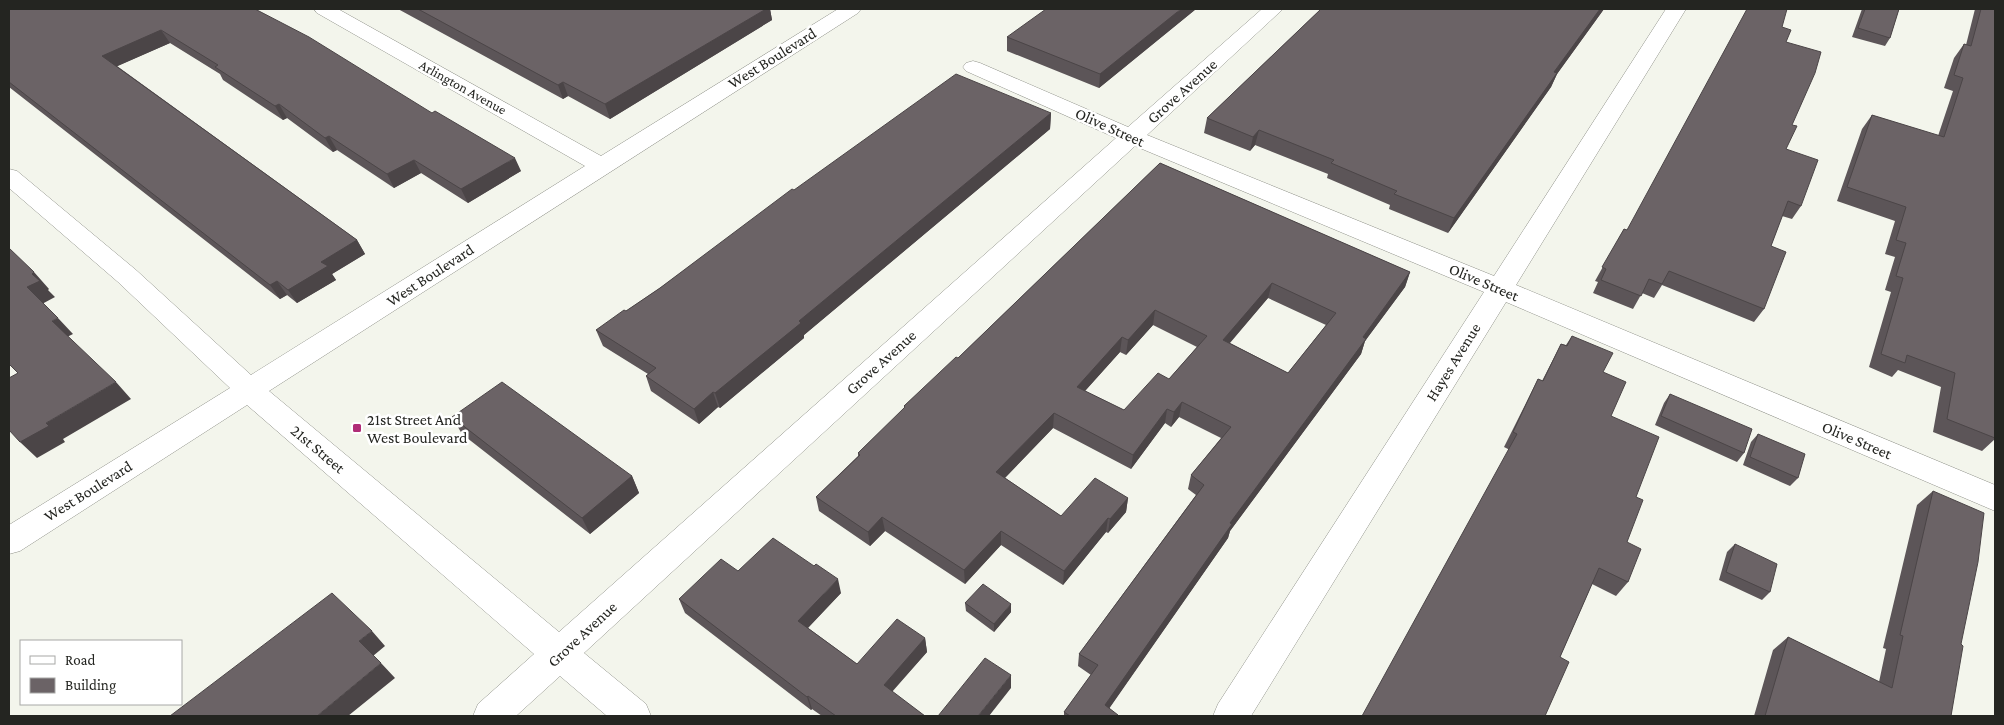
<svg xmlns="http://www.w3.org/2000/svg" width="2004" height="725" viewBox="0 0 2004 725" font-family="'Crimson Pro',serif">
	<rect width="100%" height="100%" fill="#f3f5ec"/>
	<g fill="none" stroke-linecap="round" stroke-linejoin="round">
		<defs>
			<path id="minor" d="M314 9H338L601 156 838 9H861L858 13 269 391 559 632 1116 138 966 71 963 67 966 63 973 61 980 63 1128 127 1262 9H1283L1147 135 1494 276 1666 9H1686L1516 285 1995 485V511L1506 302 1251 716H1213L1218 704 1484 292 1135 146 584 653 646 704 651 716H607L560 676 516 716H473L478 704 534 654 247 405 20 551 9 554V525L230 388 118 282 9 188V169L17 171 136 270 251 375 585 166 317 13Z"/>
		</defs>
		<use href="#minor" stroke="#90928a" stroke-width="1"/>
		<use href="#minor" fill="#fff" fill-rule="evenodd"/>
	</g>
	<path fill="#5c5558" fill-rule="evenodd" d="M9 9H255L521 171 468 203 421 173 394 188 337 150 333 152 287 118 283 120 223 80 220 74 170 43 117 66 357 240 365 254 332 274 336 280 297 303 287 295 280 299 9 87Z
		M398 9H770L772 20 610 119 568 96 563 99Z
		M1196 9 1099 88 1007 51V37Z
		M1321 9H1604L1557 74 1551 87 1448 233 1389 209 1390 205 1327 178 1328 174 1255 145 1250 151 1204 133 1207 118Z
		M1862 9H1899L1890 38 1885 46 1852 37Z
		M1975 9H1995V439L1982 451 1933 432 1941 387 1898 370 1892 377 1869 367 1891 292 1885 290 1895 257 1885 254 1895 221 1837 201 1862 129 1872 115 1938 136 1953 91 1944 88 1954 58 1964 44 1966 45Z
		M1782 27 1786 42 1792 125 1786 149 1801 206 1792 219 1782 216 1771 246 1764 309 1754 322 1662 285 1654 298 1642 293 1633 309 1593 293 1598 282 1595 281 1624 229 1627 230Z
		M1051 113 1050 129 804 335V338L720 408 718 407 699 424 651 391 646 376 648 374 603 346 596 330 626 311 660 288 794 190Z
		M1160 163 1410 272 1405 287 1365 341 1361 354 1230 531 1228 538 1109 708 1118 716H1064V712L1091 675 1078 666 1079 654 1196 495 1188 489 1191 475 1221 438 1179 417 1171 427 1165 423 1131 469 1053 428 1005 478 1061 516 1128 498 1126 512 1108 533 1106 532 1063 585 1001 545 965 584 885 531 870 546 819 511 816 497 858 456V453L904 409V406L958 358ZM1268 298 1326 325 1288 373 1230 343ZM1153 325 1197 347 1169 379 1124 410 1085 391 1120 352 1126 355Z
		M1572 336 1603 372 1611 416 1636 497 1627 542 1628 582 1616 596 1592 584 1560 657 1508 449 1504 447 1538 379 1542 381 1561 344 1566 345Z
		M1670 394 1744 453 1737 462 1655 425 1664 403Z
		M452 417 632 476 639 493 590 534 462 434Z
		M1758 434 1798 478 1790 486 1743 465 1751 442Z
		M1933 491 1961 644 1951 716H1754L1773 650 1788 637 1879 682 1886 649 1883 648 1917 505Z
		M1735 544 1770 592 1762 600 1719 580 1727 552Z
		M841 593 808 628 857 664 925 638 927 652 892 692 925 716H822L812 709 811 710 685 613 679 599Z
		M965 603 1011 612 994 632 966 611Z"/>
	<path fill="#4b4547" d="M766 9H770L772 20 610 119 605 104Z
		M1181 9H1196L1099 88 1100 74Z
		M1600 9H1604L1557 74 1551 87 1448 233 1454 218 1554 72Z
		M161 30 170 43 111 69 102 56Z
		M563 82 568 96 563 99 558 85Z
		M279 104 287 118 283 120 275 106Z
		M1051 113 1050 129 804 335V338L720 408 715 393 799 321Z
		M1259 130 1255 145 1250 151 1253 137Z
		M329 136 337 150 333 152 325 138Z
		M515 158 521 171 468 203 461 189Z
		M414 160 421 173 394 188 387 174Z
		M357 240 365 254 332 274 336 280 297 303 288 290 321 262Z
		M34 272 49 289 48 290 55 297 42 304 27 287 32 274Z
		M1410 272 1405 287 1365 341 1361 354 1230 531 1228 538 1104 716 1105 705 1230 523Z
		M277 281 287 295 280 299 270 285Z
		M1272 283 1268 298 1220 354 1223 340Z
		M1155 310 1153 325 1126 355 1128 340Z
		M58 318 73 334 67 337 52 321Z
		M1122 337 1120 352 1075 402 1077 387Z
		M116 382 131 399 63 439 65 442 37 458 20 442 46 423Z
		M713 392 718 407 699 424 694 409Z
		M1182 402 1179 417 1171 427 1174 412Z
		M1167 409 1165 423 1131 469 1133 455Z
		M1054 413 1053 428 996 487V472Z
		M632 476 639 493 590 534 582 518Z
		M1128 498 1126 512 1108 533 1110 519Z
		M882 517 885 531 870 546 868 532Z
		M1108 518 1106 532 1063 585 1064 571Z
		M1001 531V545L965 584 964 570Z
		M838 579 841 593 802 634 798 621Z
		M1011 604V612L994 632V624Z
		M372 631 385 646 373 656 359 641Z
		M925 638 927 652 886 698 884 685Z
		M381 663 395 678 348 716H317Z
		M1011 675V688L989 716H978Z
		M808 696 812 709 811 710 807 697Z"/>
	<path fill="#6b6366" stroke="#4b4547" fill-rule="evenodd" d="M9 9H255L309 37 432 113 435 111 515 158 461 189 414 160 387 174 329 136 325 138 279 104 275 106 215 67 218 65 161 30 102 56 357 240 321 262 328 266 288 290 277 281 270 285 9 82Z
		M418 9H766L605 104 563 82 558 85Z
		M1046 9H1181L1100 74 1007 37Z
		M1321 9H1600L1554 72 1557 73 1454 218 1394 194 1397 191 1331 163 1334 160 1259 130 1253 137 1207 118Z
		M1747 9H1787L1782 27 1791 30 1786 42 1821 52 1815 73 1792 125 1797 126 1786 149 1818 160 1801 206 1788 201 1771 246 1786 252 1764 309 1669 271 1662 284 1649 279 1641 296 1601 280 1606 269 1602 267 1624 229 1627 230Z
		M1865 9H1899L1890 38 1858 28Z
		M1981 9H1995V438L1947 419 1955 373 1907 355 1905 363 1881 354 1903 278 1896 276 1906 243 1896 240 1906 207 1847 187 1872 115 1944 137 1963 78 1954 75 1964 44 1971 46Z
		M956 74 1051 113 799 321 801 323 715 393 713 392 694 409 646 376 656 368 596 330 624 310 626 311 660 288 792 189 794 190Z
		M1160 163 1410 272 1363 337 1366 339 1230 523 1232 524 1105 705 1118 715 1117 716H1070L1064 712 1098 665 1079 654 1204 485 1191 475 1231 427 1182 402 1174 412 1167 409 1133 455 1054 413 996 472 1061 516 1095 478 1128 498 1110 519 1108 518 1064 571 1001 531 964 570 882 517 868 532 816 497 860 455 858 453 905 407 904 406 956 357 958 358ZM1272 283 1336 313 1288 373 1223 340ZM1155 310 1207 336 1169 379 1158 373 1124 410 1077 387 1122 337 1128 340Z
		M9 248 34 272 32 274 40 281 27 287 58 318 52 321 116 382 46 423 49 426 20 442 9 430V378L18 373 9 364Z
		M1572 336 1613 353 1603 372 1626 382 1611 416 1659 437 1636 497 1643 500 1627 542 1641 549 1628 582 1599 568 1560 657 1569 662 1545 716H1362L1517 434 1513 432 1538 379 1543 381 1561 344 1567 346Z
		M502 382 632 476 582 518 452 417Z
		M1670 394 1752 429 1744 453 1661 416Z
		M1758 434 1805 454 1798 478 1750 457Z
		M1933 491 1984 513 1978 562 1961 644 1963 646 1951 716H1765L1788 637 1892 688 1903 636 1900 635Z
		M773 538 814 566 816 564 838 579 798 621 857 664 897 619 925 638 884 685 925 716H836L808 696 807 697 679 599 721 559 738 571Z
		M1735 544 1777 564 1770 592 1726 572Z
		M983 584 1011 604 994 624 965 603Z
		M332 593 372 631 359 641 381 663 317 716H170Z
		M985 658 1011 675 978 716H938Z"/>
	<rect fill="#b02d77" stroke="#fff" stroke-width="2" x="352" y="423" width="10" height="10" rx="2.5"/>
	<g text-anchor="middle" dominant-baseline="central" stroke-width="5" stroke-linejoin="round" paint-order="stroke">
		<g font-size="14" fill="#242521" stroke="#fff">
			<text transform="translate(463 87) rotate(29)">Arlington Avenue</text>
		</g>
		<g font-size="16" fill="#242521" stroke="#fff">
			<text transform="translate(772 58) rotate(-32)">West Boulevard</text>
			<text transform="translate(1182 91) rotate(-42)">Grove Avenue</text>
			<text transform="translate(1110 127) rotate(24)">Olive Street</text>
			<text transform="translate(430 275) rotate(-33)">West Boulevard</text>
			<text transform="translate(1484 282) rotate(23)">Olive Street</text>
			<text transform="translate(881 362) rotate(-42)">Grove Avenue</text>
			<text transform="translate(1453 362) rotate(-58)">Hayes Avenue</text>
			<text transform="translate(1857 440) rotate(23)">Olive Street</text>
			<text transform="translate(318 449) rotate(40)">21st Street</text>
			<text transform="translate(88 491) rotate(-32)">West Boulevard</text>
			<text transform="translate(582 634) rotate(-43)">Grove Avenue</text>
		</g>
		<g font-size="16" fill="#242521" stroke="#fff" text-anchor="start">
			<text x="367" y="419">21st Street And<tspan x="367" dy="18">West Boulevard</tspan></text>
		</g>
	</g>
	<rect width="2004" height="725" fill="none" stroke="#242521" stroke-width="20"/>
	<rect x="20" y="640" width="162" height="65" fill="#ffffff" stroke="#a7a8a6"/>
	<rect x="30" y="656" width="25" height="8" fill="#ffffff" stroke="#a7a8a6"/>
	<text x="65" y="665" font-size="15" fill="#242521">Road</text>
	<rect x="30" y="678" width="25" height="15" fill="#6b6366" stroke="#a7a8a6"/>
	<text x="65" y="690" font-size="15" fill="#242521">Building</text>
</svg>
